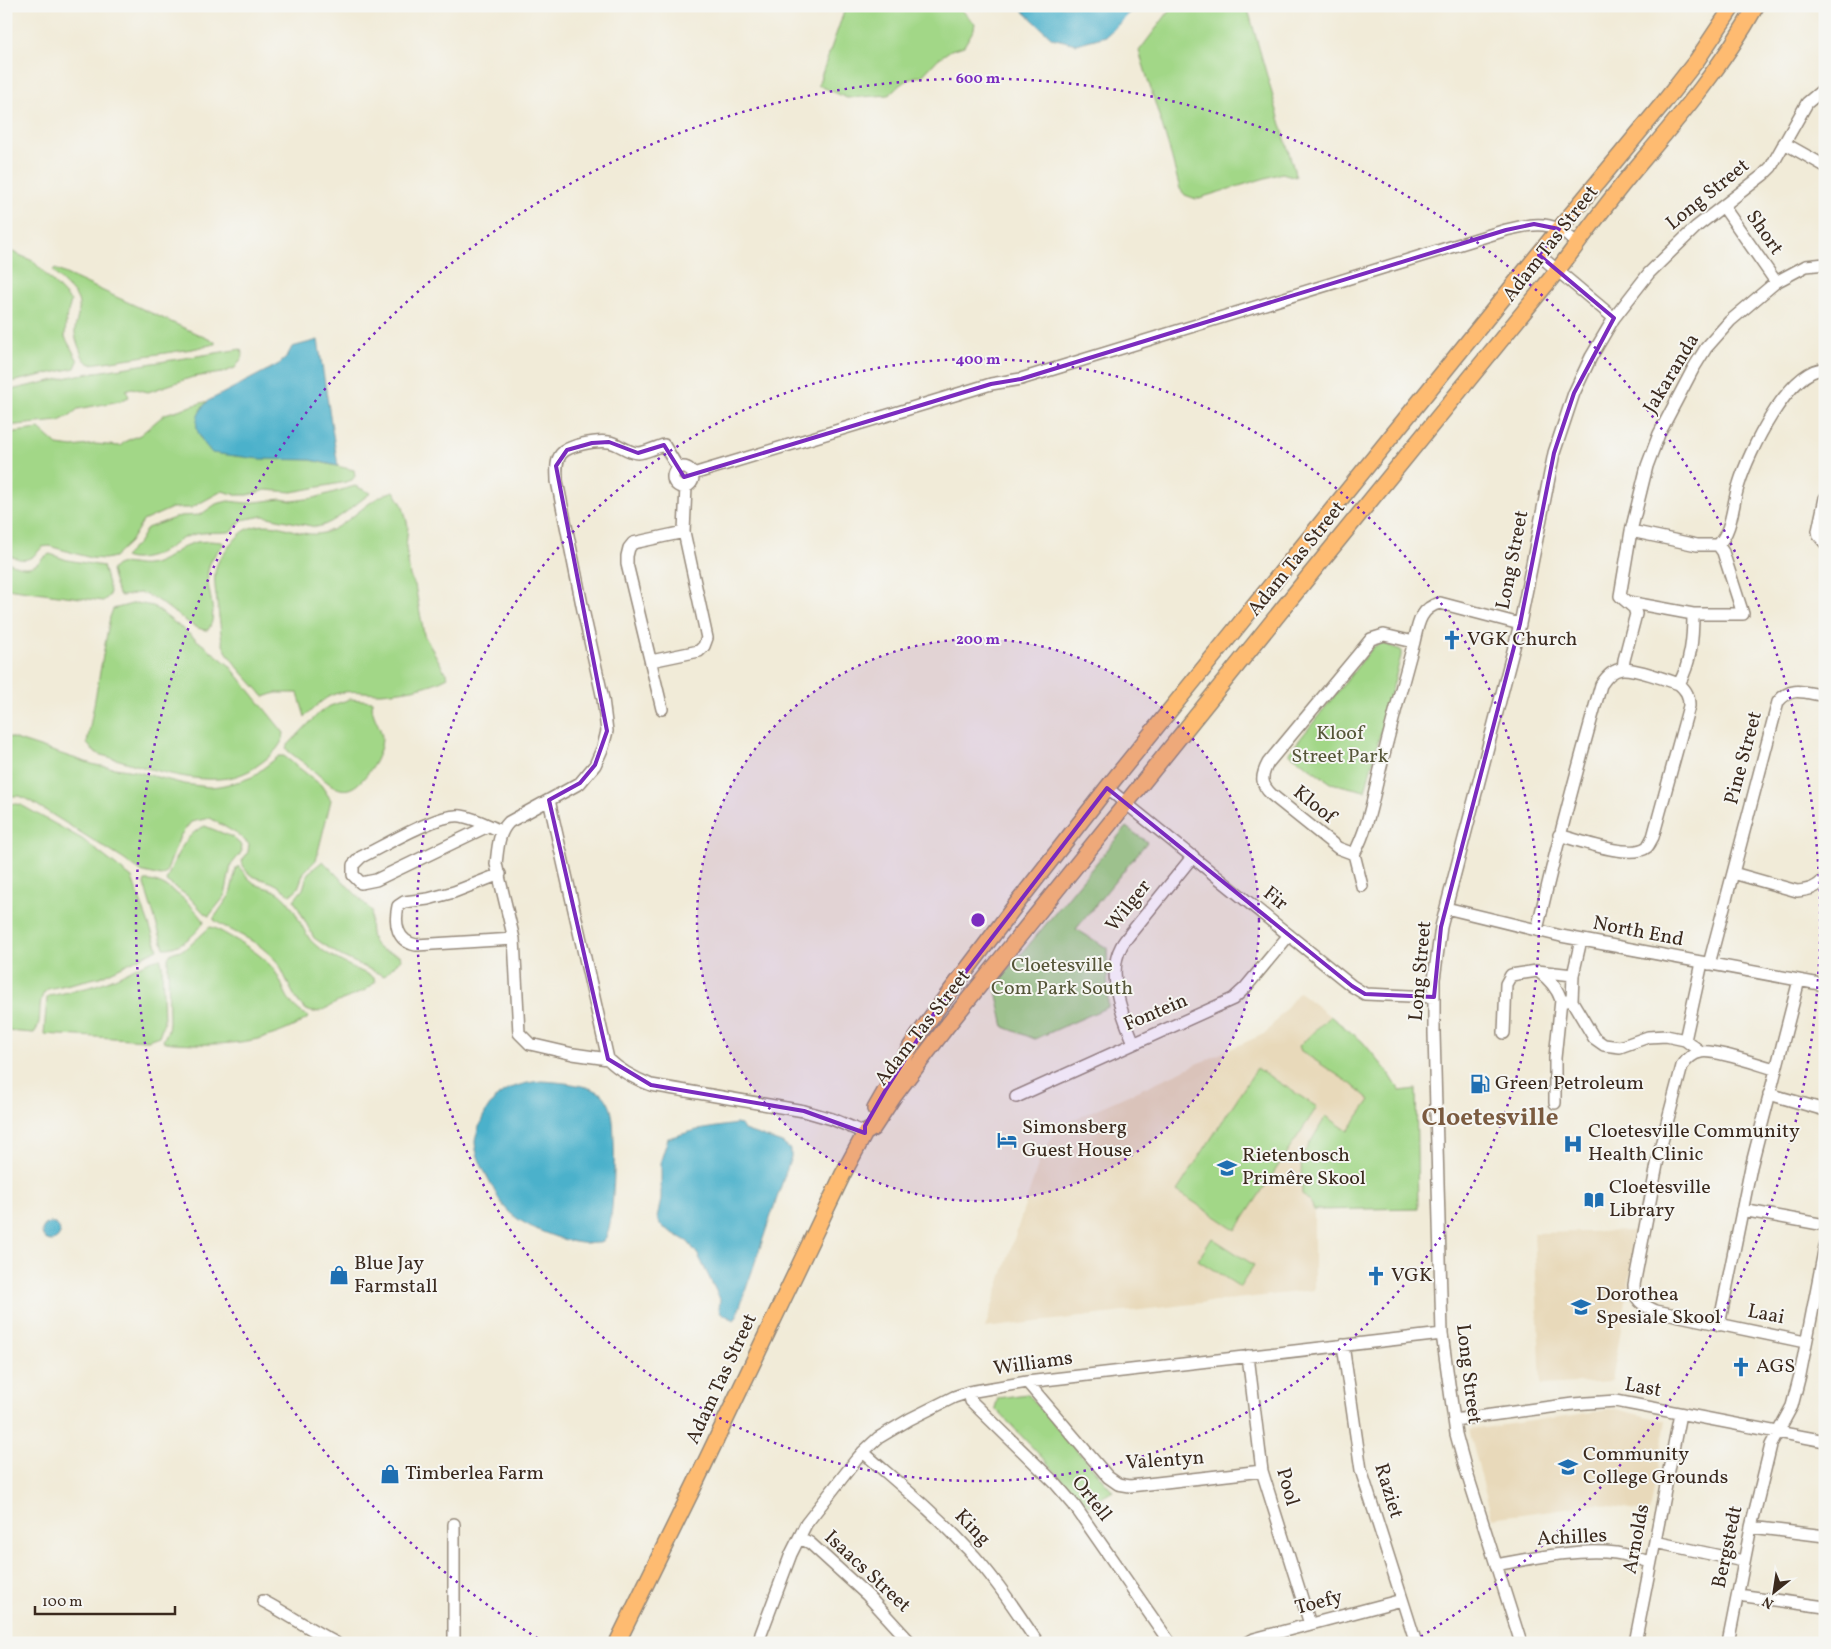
<svg xmlns="http://www.w3.org/2000/svg" width="1831" height="1649" viewBox="0 0 1831 1649" font-family="Vollkorn,serif">
	<rect width="100%" height="100%" fill="#f6f6f2"/>
	<filter id="ink" filterUnits="userSpaceOnUse"><feTurbulence type="fractalNoise" baseFrequency=".02" numOctaves="2"/><feDisplacementMap in="SourceGraphic" scale="10" xChannelSelector="R" yChannelSelector="G"/><feConvolveMatrix kernelMatrix="1 2 1 2 8 2 1 2 1" color-interpolation-filters="sRGB"/></filter>
	<filter id="wash" filterUnits="userSpaceOnUse"><feTurbulence type="fractalNoise" baseFrequency=".0096" numOctaves="4" result="noise"/><feDisplacementMap in="SourceGraphic" scale="20" xChannelSelector="R" yChannelSelector="G"/><feGaussianBlur stdDeviation="1.12" result="paint"/><feColorMatrix in="noise" values="0 0 0 0 0 0 0 0 0 0 0 0 0 0 0 0 0 1.4 0 .05"/><feComposite in="paint" operator="in"/></filter>
	<g filter="url(#wash)">
		<rect width="100%" height="100%" fill="#f1ebd8"/>
		<path fill="#e8d9ba" d="M1299 992 1362 1041 1388 1072 1400 1091 1416 1089 1418 1208 1314 1210V1290L985 1328 1041 1156 1059 1126 1266 1033Z
			M1638 1231 1612 1381 1541 1385 1534 1233Z
			M1615 1409 1666 1421 1650 1512 1597 1504 1492 1518 1469 1430Z"/>
		<path fill="#a2d787" stroke="#6e8052" d="M846 6H959L967 16 975 23 974 29 964 46 951 50 938 59 922 76 914 77 901 84 889 95 847 98 818 85Z
			M1173 6H1247L1296 177 1282 173 1196 199 1185 195 1180 189 1169 148 1139 51Z
			M6 249 33 261 71 301 66 320 65 337 78 361 75 368 6 383Z
			M55 269 215 342V344L192 349 91 364C85 362 83 358 81 353 79 347 76 341 75 334 74 323 82 312 78 300 75 291 59 280 53 271Z
			M241 349 243 356 235 368 222 373 193 377 148 392 132 388 126 390 129 397 120 401 78 409 69 416 59 421 6 426V391L78 375Z
			M208 401 200 410 234 456 311 460 354 470 355 476 352 480 346 482 292 492 266 490 248 495H237L222 491 191 508H172L143 521 130 542 114 557 105 559 91 558 49 546 42 547C30 562 23 563 6 553L7 433 39 429 57 445 73 447 95 444 120 446 126 441 140 435 165 414Z
			M355 486 371 493C356 503 334 525 316 527L263 516 242 520 233 530 229 532C215 533 199 531 186 537 179 539 175 544 169 548 158 555 137 563 124 557L139 542 147 528 180 516 200 515 216 504 228 501 247 503 281 499 292 501 314 498Z
			M394 491 403 506 408 526 406 547 410 576 415 585 424 635 448 677C428 688 404 691 381 693 366 693 351 689 335 694 323 698 314 708 305 717L298 693H276L264 697C252 682 232 664 224 647 220 638 221 626 219 617 218 604 212 580 216 568 218 559 226 550 232 543 239 535 243 530 253 527 279 519 300 539 323 533 350 526 366 498 394 491Z
			M209 541 222 542 224 544C217 551 209 561 208 571 205 590 220 613 208 630 191 632 161 596 140 593 135 593 127 596 121 596L118 594 111 571C119 557 134 567 147 565 164 564 177 548 193 543 198 541 204 542 209 541Z
			M50 554 67 560 103 566 110 591 109 596 103 601 6 588V561C17 567 31 571 40 561 44 557 45 556 50 554Z
			M136 603 153 606 229 665 284 733C283 744 274 753 265 760 258 765 251 771 242 774 204 790 140 765 101 755L93 751 87 743 110 617 113 609Z
			M1382 643 1401 650V656L1365 791 1331 783 1289 753 1373 647Z
			M350 699 373 701C369 714 381 725 382 737 382 750 375 764 368 773 348 799 337 791 315 772 307 765 297 758 288 751L286 747 319 713 330 706Z
			M6 736 95 765 134 771 184 784 209 787 220 786 241 781 252 777 279 756H284L321 785 331 800 316 860 304 872 298 888 290 895C285 891 280 886 273 883 259 877 246 879 242 861L248 852 249 844 237 834 210 818 191 822 180 836 166 873 161 876 140 871 123 859 32 802 20 796H6Z
			M6 802 21 805 82 839 132 878 158 949 100 977 48 989C34 999 45 1021 34 1033L6 1031Z
			M205 826 232 837 240 844 242 850 240 854 231 865 225 896 209 916 205 914 189 897 166 881C174 861 184 834 205 826Z
			M1126 827 1147 842 1076 929 1107 948 1108 1007 1035 1039 1004 1027 995 986Z
			M323 861 372 911C370 923 368 941 380 949 386 952 394 953 400 955L401 959 384 976 341 956 314 938 294 900 303 889 308 873Z
			M238 866C244 872 247 878 254 883 265 890 273 886 285 898 296 910 300 925 309 938 318 952 356 969 371 976L374 978 375 982C366 993 350 996 338 1002 331 1005 321 1013 313 1012 296 1011 286 975 278 963 275 959 271 956 267 952 252 938 231 932 214 920V918L230 895 236 869Z
			M145 881C165 879 194 906 204 921 198 934 178 949 164 948L144 884Z
			M210 927 215 928C234 939 255 949 270 965 287 984 280 1001 309 1017L308 1018C274 1041 233 1045 194 1044 184 1043 172 1044 163 1041L168 1030 169 1022 168 958 171 953 187 948Z
			M160 958 162 965 164 1022 159 1036 148 1040 44 1034 47 998 49 996C69 992 91 988 110 980 128 973 140 963 160 958Z
			M1330 1016 1362 1041 1388 1072 1400 1091 1416 1089 1418 1208 1314 1210 1311 1203 1302 1194 1301 1158 1326 1116 1348 1131 1370 1100 1351 1084 1301 1051 1299 1046Z
			M1257 1068 1317 1107 1236 1230 1177 1191Z
			M1212 1238 1254 1265 1240 1287 1198 1260Z
			M1027 1394 1113 1491 1088 1506 995 1408 998 1398Z"/>
		<path fill="#4cb1cb" stroke="#446e74" d="M1018 6H1134L1126 17 1106 36 1076 44 1052 38Z
			M318 340 338 466 311 460 259 459 212 453C196 435 189 421 208 401L279 364 286 358 292 347Z
			M542 1081C558 1082 588 1084 602 1094 607 1099 611 1107 612 1114 616 1134 615 1221 606 1237 605 1239 603 1241 601 1243 595 1243 588 1244 582 1243 561 1241 525 1227 509 1212 500 1204 495 1191 489 1180 483 1169 475 1154 475 1141 475 1137 478 1131 479 1127 490 1095 509 1084 542 1081Z
			M736 1124 741 1125 744 1130 782 1143 791 1150V1157L736 1318 734 1320 721 1313 719 1309 720 1299 698 1255 688 1242 661 1226 657 1217 661 1200V1160L668 1138 697 1130Z
			M42 1232a9 9 0 1 1 18 0a9 9 0 1 1-18 0Z"/>
	</g>
	<g filter="url(#ink)">
		<g fill="none" stroke-linecap="round" stroke-linejoin="round">
			<defs>
				<path id="minor" d="M1784 143 1825 166
					M1723 206 1776 282
					M1539 255 1614 318
					M673 477a10 10 0 1 1 20 0a10 10 0 1 1-20 0Z
					M693 474 991 384 1021 379 1506 230C1523 226 1542 221 1558 229 1565 232 1572 240 1578 244
					M1825 498 1818 531 1819 536 1825 543
					M1631 531 1697 545H1718C1733 530 1732 504 1739 484 1748 454 1789 368 1825 369
					M1628 602 1693 614H1743L1723 552 1718 545
					M1414 642 1384 635 1371 639 1268 763C1261 776 1260 784 1272 795L1338 848 1354 854C1369 827 1374 792 1382 762 1392 722 1403 682 1414 642 1418 624 1420 608 1440 603L1520 624
					M651 661 699 651 704 646 707 638 684 532 686 486
					M1623 669 1624 660 1636 614 1634 608 1620 596 1631 531 1647 466 1659 434 1693 369 1706 348 1730 321 1776 282 1806 266 1825 264
					M1679 684C1691 662 1693 638 1693 614
					M662 709 627 564V556L629 548 633 543 684 532
					M1107 788 1352 986 1365 994 1434 997
					M549 800 608 1059C620 1071 636 1079 651 1085L804 1111 832 1119 865 1133
					M488 826 376 880 361 883 353 875V865L361 857C384 846 438 813 461 816 475 818 489 826 501 831
					M1354 854 1362 886
					M1733 873 1797 891C1809 890 1817 888 1825 878
					M500 874 454 892 428 899 404 902 398 906C394 924 397 941 416 945L514 939
					M1446 908 1561 936 1825 985
					M1537 930C1556 848 1578 766 1601 685 1606 677 1612 670 1622 669 1633 668 1668 680 1679 684 1687 691 1689 696 1689 706L1653 837C1651 840 1649 845 1647 847 1631 860 1578 840 1559 835
					M1581 940 1573 975 1572 1001 1594 1038 1604 1045 1620 1047 1648 1037 1666 1036 1685 1040 1701 1052
					M1709 964 1778 702C1791 685 1806 693 1825 696
					M1538 971C1549 979 1557 987 1561 1000L1567 1001
					M1504 1033 1506 984 1511 975 1537 971 1573 975
					M1685 1040 1702 963
					M1134 1043C1123 1017 1106 974 1121 947 1123 942 1127 938 1130 934L1193 856
					M608 1059 573 1054 530 1044 519 1033 514 939 496 864C498 848 498 833 509 822L580 783 595 765 603 747 607 731 603 699 583 610 557 481C557 472 555 462 561 454 568 445 597 440 609 442 618 443 628 453 638 453 645 453 656 447 664 445L678 468
					M1775 1069C1760 1065 1714 1049 1701 1052 1693 1053 1687 1059 1682 1066L1660 1149 1634 1285C1634 1300 1642 1305 1656 1311L1805 1342
					M1769 1094 1825 1110
					M1016 1097 1233 999 1245 988 1289 935
					M1555 1103V1058L1561 1000
					M1742 1210 1825 1225
					M1719 1325 1751 1167 1799 980
					M1343 1345 1361 1470 1416 1643
					M1248 1356 1262 1471 1310 1624
					M1027 1382 1108 1477 1118 1484 1130 1486 1262 1471
					M969 1392 971 1401 1055 1483 1074 1505 1170 1643
					M1454 1420 1573 1404 1616 1401 1825 1441
					M863 1452C898 1483 935 1513 967 1548 994 1576 1016 1611 1038 1643
					M1751 1527 1825 1536
					M800 1538 810 1543 867 1595 911 1643
					M1655 1542 1743 1561
					M1496 1565C1534 1558 1578 1548 1616 1553 1628 1555 1639 1559 1650 1562
					M1738 1595 1825 1607
					M263 1601C288 1614 311 1630 336 1643
					M454 1643V1524
					M759 1643 761 1634 791 1554 806 1524 856 1460 863 1452 878 1438 910 1419 954 1397 969 1392 1027 1382 1442 1334
					M1247 1643 1254 1639 1402 1600
					M1521 1643 1465 1467 1456 1434 1442 1334 1434 1033V979L1441 927 1520 624 1554 453 1574 393 1591 357 1614 318 1649 273 1696 227 1763 175 1771 167 1807 103 1825 88
					M1635 1643 1680 1414
					M1728 1643 1751 1527 1771 1445 1792 1406 1800 1375 1825 1246"/>
				<path id="major" d="M875 1109 911 1046 937 1009 1018 902 1107 788 1559 229 1664 102 1697 60 1733 6
					M617 1643 694 1486 843 1174 865 1133 873 1128 894 1096 947 1026 1309 576 1557 271C1583 237 1608 201 1636 168 1680 116 1722 67 1756 6"/>
			</defs>
			<use href="#minor" stroke="#968a7b" stroke-width="14"/>
			<use href="#major" stroke="#968a7b" stroke-width="18"/>
			<use href="#minor" stroke="#fff" stroke-width="11"/>
			<use href="#major" stroke="#febb71" stroke-width="15"/>
		</g>
	</g>
	<path fill="none" stroke="#7b2cbf" stroke-width="4" stroke-linejoin="round" d="M1534 224 1559 229 1539 255 1614 318 1574 393 1554 453 1520 624 1441 927 1434 997 1365 994 1352 986 1107 788 937 1009 885 1091 865 1126V1133L804 1111 651 1085 608 1059 549 800 580 783 595 765 607 731 556 466 567 450 592 443 609 442 638 453 664 445 684 477 991 384 1021 379 1506 230Z"/>
	<circle cx="978" cy="920" r="281" fill="#7b2cbf" fill-opacity=".12"/>
	<g fill="none" stroke="#7b2cbf" stroke-width="2.5" stroke-dasharray="2.5 5">
		<circle cx="978" cy="920" r="281"/>
		<circle cx="978" cy="920" r="561"/>
		<path d="M544 1642A842 842 0 1 1 1412 1642"/>
	</g>
	<defs>
		<symbol id="church-bare" viewBox="-9 -9 18 18"><path d="M-1.2-6h2.4v3.5h3.3v2.4h-3.3V6h-2.4V-.1h-3.3v-2.4h3.3Z" fill="#1f6fb2" stroke="#f6f6f2" stroke-width="2.5" paint-order="stroke"/></symbol>
		<symbol id="fuel-bare" viewBox="-9 -9 18 18"><path d="M-5.5-6h7V0h2V4h1.3V-2.5L3-4.5l.8-.8L6-3V5H2.5V1h-1V6h-7ZM-4.2-4.7v3.2H.2V-4.7Z" fill="#1f6fb2" stroke="#f6f6f2" stroke-width="2.5" paint-order="stroke"/></symbol>
		<symbol id="hotel-bare" viewBox="-9 -9 18 18"><path d="M-6-4.5h1.5V1H6V5H4.5V3h-9V5H-6ZM-4 0a1.8 1.8 0 1 1 3.6 0ZM.5 0V-2.5h3Q6-2.5 6 0Z" fill="#1f6fb2" stroke="#f6f6f2" stroke-width="2.5" paint-order="stroke"/></symbol>
		<symbol id="hospital-bare" viewBox="-9 -9 18 18"><path d="M-5-5h3v3.5h4V-5h3V5h-3V1.5h-4V5h-3Z" fill="#1f6fb2" stroke="#f6f6f2" stroke-width="2.5" paint-order="stroke"/></symbol>
		<symbol id="school-bare" viewBox="-9 -9 18 18"><path d="M0-5L7-2L0 1L-7-2ZM-4 1L0 2.5L4 1V4Q0 6-4 4Z" fill="#1f6fb2" stroke="#f6f6f2" stroke-width="2.5" paint-order="stroke"/></symbol>
		<symbol id="library-bare" viewBox="-9 -9 18 18"><path d="M-6-4Q-3-5.5-.7-3.5V5Q-3 3-6 4ZM6-4Q3-5.5 .7-3.5V5Q3 3 6 4Z" fill="#1f6fb2" stroke="#f6f6f2" stroke-width="2.5" paint-order="stroke"/></symbol>
		<symbol id="shop-bare" viewBox="-9 -9 18 18"><path d="M-5-2.5h2.3a2.7 3.5 0 0 1 5.4 0H5L5.5 6h-11ZM-1.5-2.5h3a1.5 2.3 0 0 0-3 0Z" fill="#1f6fb2" stroke="#f6f6f2" stroke-width="2.5" paint-order="stroke"/></symbol>
		<symbol id="university-bare" viewBox="-9 -9 18 18"><path d="M0-5L7-2L0 1L-7-2ZM-4 1L0 2.5L4 1V4Q0 6-4 4Z" fill="#1f6fb2" stroke="#f6f6f2" stroke-width="2.5" paint-order="stroke"/></symbol>
	</defs>
	<g fill-rule="evenodd">
		<use href="#church-bare" x="1438" y="626" width="28" height="28"/>
		<use href="#fuel-bare" x="1466" y="1070" width="28" height="28"/>
		<use href="#hotel-bare" x="993" y="1126" width="28" height="28"/>
		<use href="#hospital-bare" x="1559" y="1130" width="28" height="28"/>
		<use href="#school-bare" x="1213" y="1154" width="28" height="28"/>
		<use href="#library-bare" x="1580" y="1186" width="28" height="28"/>
		<use href="#shop-bare" x="325" y="1261" width="28" height="28"/>
		<use href="#church-bare" x="1362" y="1262" width="28" height="28"/>
		<use href="#school-bare" x="1567" y="1293" width="28" height="28"/>
		<use href="#church-bare" x="1727" y="1353" width="28" height="28"/>
		<use href="#university-bare" x="1554" y="1453" width="28" height="28"/>
		<use href="#shop-bare" x="376" y="1460" width="28" height="28"/>
	</g>
	<g text-anchor="middle" dominant-baseline="central" stroke-width="4" stroke-linejoin="round" paint-order="stroke">
		<g font-size="20" fill="#3b2a1e" stroke="#f6f6f2">
			<text transform="translate(1708 195) rotate(-39)">Long Street</text>
			<text transform="translate(1764 233) rotate(55)">Short</text>
			<text transform="translate(1551 244) rotate(-52)">Adam Tas Street</text>
			<text transform="translate(1672 374) rotate(-59)">Jakaranda</text>
			<text transform="translate(1297 559) rotate(-51)">Adam Tas Street</text>
			<text transform="translate(1513 560) rotate(-79)">Long Street</text>
			<text transform="translate(1744 758) rotate(-75)">Pine Street</text>
			<text transform="translate(1314 805) rotate(39)">Kloof</text>
			<text transform="translate(1275 899) rotate(39)">Fir</text>
			<text transform="translate(1129 906) rotate(-52)">Wilger</text>
			<text transform="translate(1638 932) rotate(11)">North End</text>
			<text transform="translate(1421 971) rotate(-85)">Long Street</text>
			<text transform="translate(1156 1013) rotate(-23)">Fontein</text>
			<text transform="translate(923 1028) rotate(-52)">Adam Tas Street</text>
			<text transform="translate(1766 1315) rotate(11)">Laai</text>
			<text transform="translate(1033 1364) rotate(-8)">Williams</text>
			<text transform="translate(1468 1374) rotate(83)">Long Street</text>
			<text transform="translate(722 1379) rotate(-65)">Adam Tas Street</text>
			<text transform="translate(1643 1388) rotate(10)">Last</text>
			<text transform="translate(1165 1461) rotate(-4)">Valentyn</text>
			<text transform="translate(1287 1487) rotate(74)">Pool</text>
			<text transform="translate(1388 1491) rotate(73)">Raziet</text>
			<text transform="translate(1091 1499) rotate(52)">Ortell</text>
			<text transform="translate(972 1528) rotate(46)">King</text>
			<text transform="translate(1572 1538) rotate(-3)">Achilles</text>
			<text transform="translate(1637 1539) rotate(-79)">Arnolds</text>
			<text transform="translate(1728 1547) rotate(-78)">Bergstedt</text>
			<text transform="translate(867 1572) rotate(43)">Isaacs Street</text>
			<text transform="translate(1319 1603) rotate(-15)">Toefy</text>
		</g>
		<g font-size="20" fill="#3b2a1e" stroke="#f6f6f2" text-anchor="start">
			<text x="1467" y="640">VGK Church</text>
			<text x="1495" y="1084">Green Petroleum</text>
			<text x="1022" y="1128">Simonsberg<tspan x="1022" dy="23">Guest House</tspan></text>
			<text x="1588" y="1132">Cloetesville Community<tspan x="1588" dy="23">Health Clinic</tspan></text>
			<text x="1242" y="1156">Rietenbosch<tspan x="1242" dy="23">Primêre Skool</tspan></text>
			<text x="1609" y="1188">Cloetesville<tspan x="1609" dy="23">Library</tspan></text>
			<text x="354" y="1264">Blue Jay<tspan x="354" dy="23">Farmstall</tspan></text>
			<text x="1391" y="1276">VGK</text>
			<text x="1596" y="1295">Dorothea<tspan x="1596" dy="23">Spesiale Skool</tspan></text>
			<text x="1756" y="1367">AGS</text>
			<text x="1583" y="1455">Community<tspan x="1583" dy="23">College Grounds</tspan></text>
			<text x="405" y="1474">Timberlea Farm</text>
		</g>
		<g font-size="20" fill="#555538" stroke="#f6f6f2">
			<text x="1340" y="734">Kloof<tspan x="1340" dy="23">Street Park</tspan></text>
			<text x="1062" y="966">Cloetesville<tspan x="1062" dy="23">Com Park South</tspan></text>
		</g>
		<g font-size="25" font-weight="bold" fill="#7b5b40" stroke="#f6f6f2">
			<text x="1490" y="1118">Cloetesville</text>
		</g>
	</g>
	<circle cx="978" cy="920" r="8" fill="#7b2cbf" stroke="#f6f6f2" stroke-width="2.5"/>
	<g font-size="15" text-anchor="middle" font-weight="bold" fill="#7b2cbf" stroke="#f6f6f2" stroke-width="4" stroke-linejoin="round" paint-order="stroke">
		<text x="978" y="83">600 m</text>
		<text x="978" y="364">400 m</text>
		<text x="978" y="644">200 m</text>
	</g>
	<rect width="1831" height="1649" fill="none" stroke="#f6f6f2" stroke-width="25"/>
	<g transform="translate(1774 1592) rotate(210)" stroke="#f6f6f2" stroke-width="4" paint-order="stroke">
	<path d="M0-4L9 19L0 12L-9 19Z" fill="#3b2a1e"/>
	<text y="-8" font-size="14" font-weight="bold" text-anchor="middle" fill="#3b2a1e">N</text>
	</g>
	<path d="M35 1606v8h140v-8" fill="none" stroke="#3b2a1e" stroke-width="2.5"/>
	<text x="42" y="1606" font-size="15" fill="#3b2a1e" stroke="#f6f6f2" stroke-width="4" paint-order="stroke">100 m</text>
</svg>
